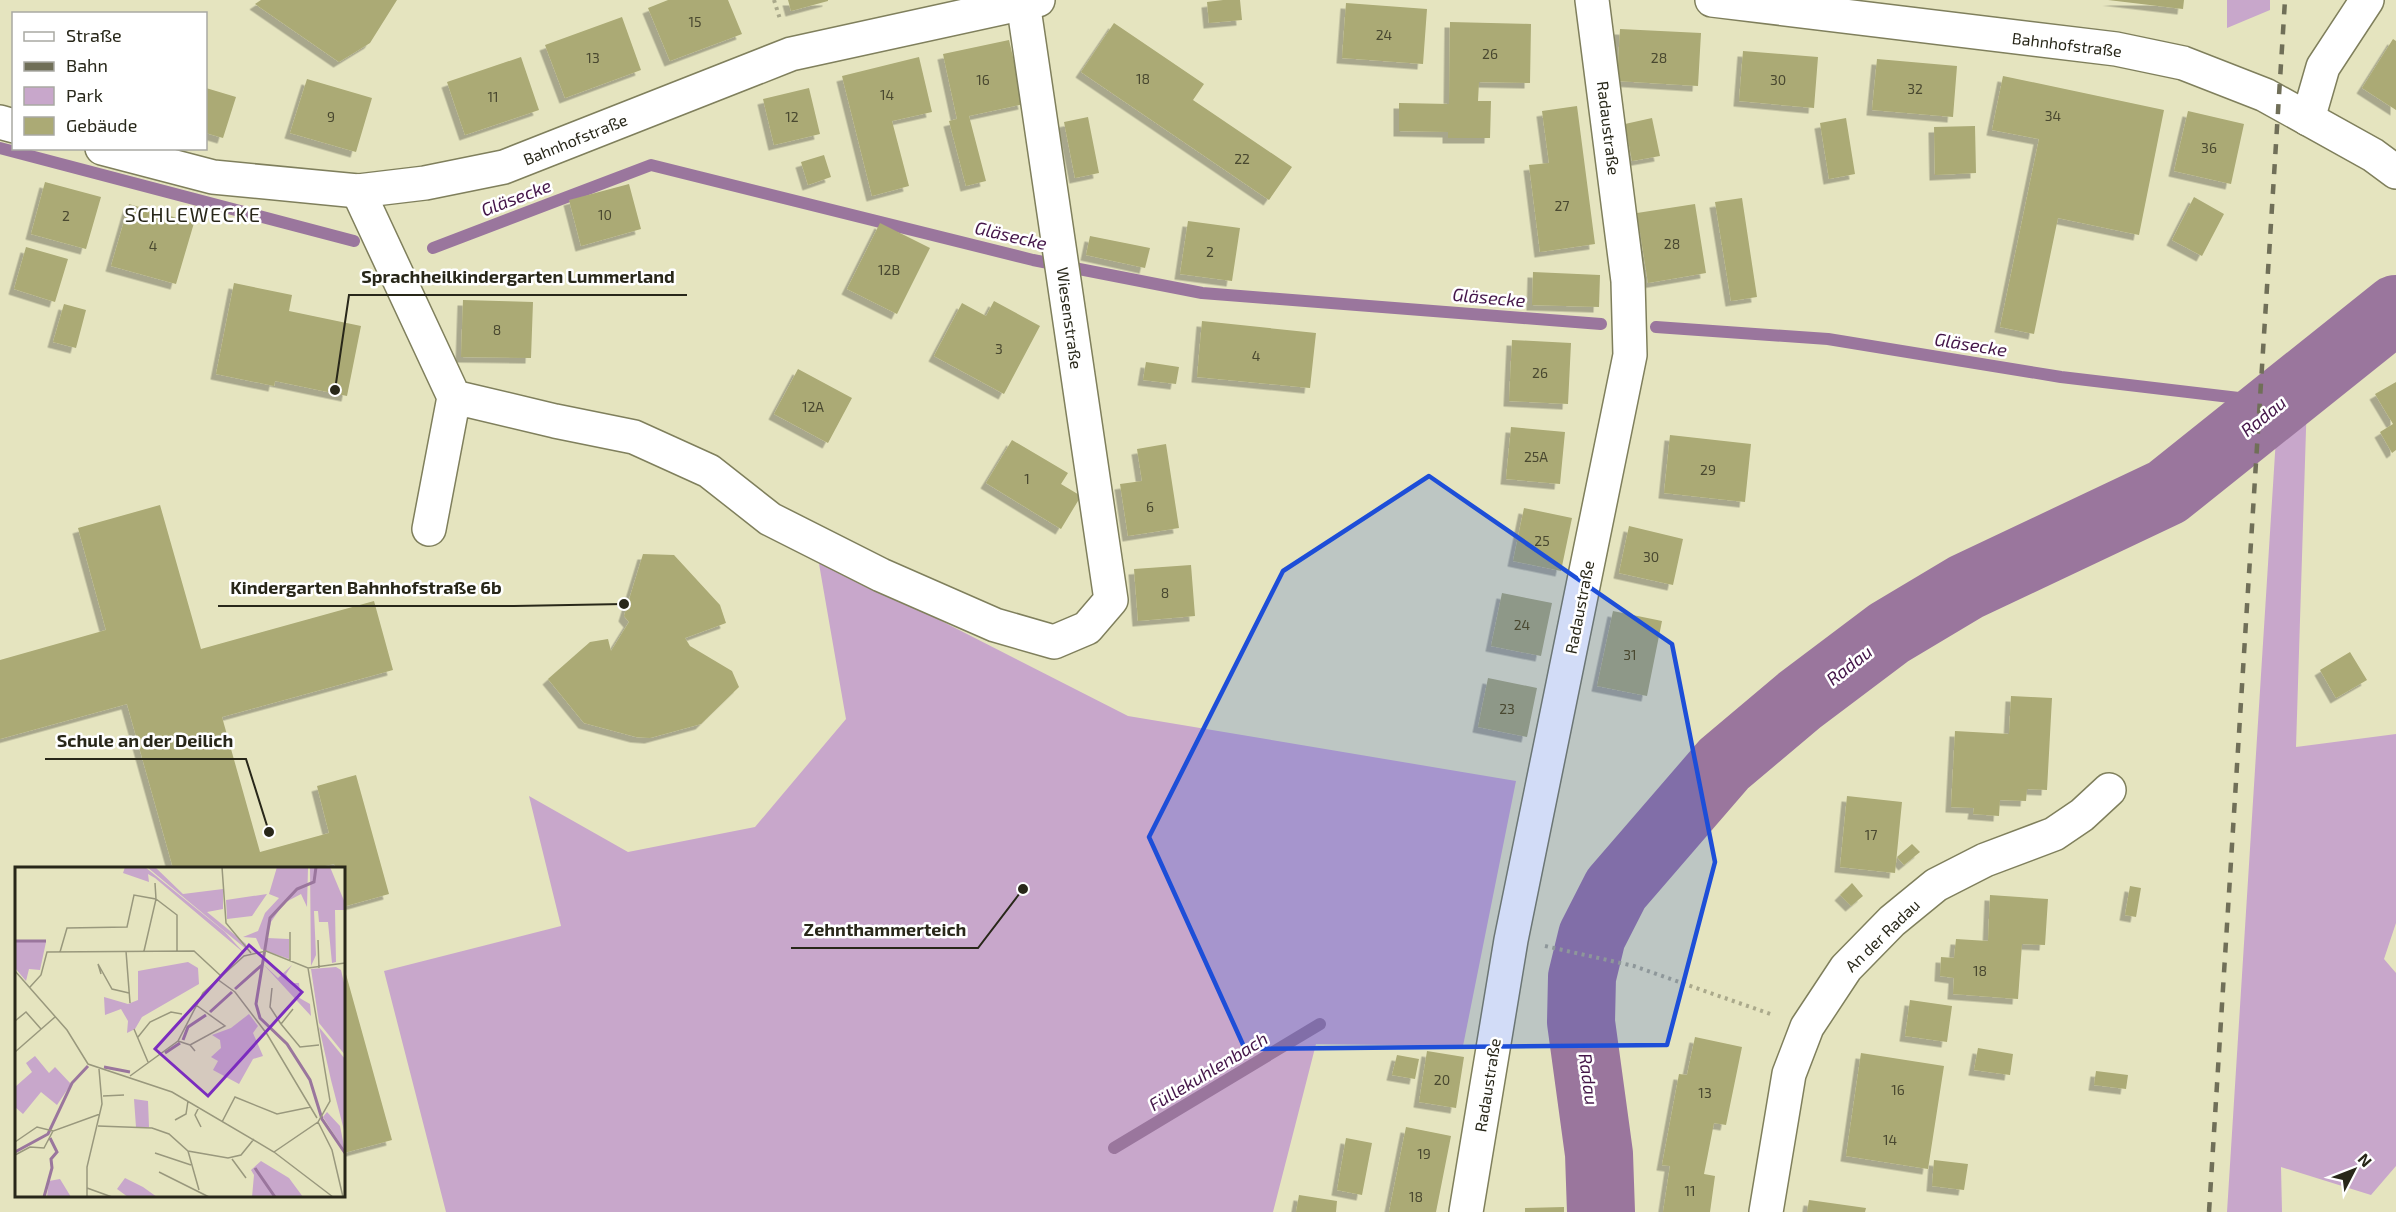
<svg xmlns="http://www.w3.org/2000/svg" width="2396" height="1212" viewBox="0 0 2396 1212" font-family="'Exo 2',sans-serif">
	<defs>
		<filter id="shadow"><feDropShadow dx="-5.5" dy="5.5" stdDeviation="0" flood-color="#0004"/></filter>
	</defs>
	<rect width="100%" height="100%" fill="#e5e4bf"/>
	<path fill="#c8a7cb" d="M2227 0H2270V10L2227 28Z
		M2307 398 2296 747 2396 734V923L2384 959 2396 973V1166L2371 1195 2281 1167 2282 1212H2227L2277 422Z
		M818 558 1128 716 1516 781 1463 1046 1316 1044 1273 1212H446L384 971 561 926 529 796 628 852 755 827 846 719Z"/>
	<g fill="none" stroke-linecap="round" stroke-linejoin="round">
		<path stroke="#9a769d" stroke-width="12" d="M0 148 354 241
			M433 248 651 165 1033 260 1202 293 1601 324
			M1656 327 1828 339 2061 377 2281 403
			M1114 1148 1320 1024"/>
		<path stroke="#9a769d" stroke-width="68" d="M1601 1212 1599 1154 1581 1022 1582 977 1592 936 1616 889 1724 764 1800 700 1889 633 1966 587 2167 492 2396 309"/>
	</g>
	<path fill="#abaa75" filter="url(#shadow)" d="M261 0H397L370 43 339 62 255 4Z
		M668 0H728L742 34 670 61 648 8Z
		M788 0H828V1L791 11Z
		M1223 0H1240L1242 20 1209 23 1207 2Z
		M2108 0H2184L2183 9Z
		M1346 3 1427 9 1423 64 1342 58Z
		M622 17 641 70 565 98 545 45Z
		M1450 22 1531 24 1530 83 1479 82 1478 101H1491L1490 138H1448V132L1399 131V103L1449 104Z
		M1114 23 1204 84 1193 100 1292 167 1269 200 1081 72Z
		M1620 29 1701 33 1698 86 1617 81Z
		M2393 39 2396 41V110L2362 88Z
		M1009 40 1024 104 969 116 986 181 966 186 949 121 957 119 943 54Z
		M1743 51 1818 57 1814 108 1739 101Z
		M521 57 539 110 465 135 447 82Z
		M919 57 932 112 892 121 909 186 872 196 842 76Z
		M1877 59 1957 66 1953 117 1872 110Z
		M2003 76 2164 110 2139 235 2058 218 2034 334 2000 327 2039 139 1992 130Z
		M307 79 372 98 356 152 290 133Z
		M206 88 236 97 223 138 206 133Z
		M809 88 820 134 774 145 763 99Z
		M1577 106 1595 244 1540 252 1529 165 1549 163 1542 111Z
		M2188 111 2244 124 2231 184 2174 171Z
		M1088 117 1099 173 1075 178 1064 122Z
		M1652 118 1660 156 1632 161 1625 124Z
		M1846 118 1855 174 1829 179 1820 123Z
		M1975 126 1976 173 1935 175 1934 127Z
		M824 155 831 177 808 185 801 162Z
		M45 182 101 197 86 249 31 234Z
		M629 184 641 229 581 246 569 200Z
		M2194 197 2224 214 2202 256 2172 240Z
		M1742 198 1757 297 1731 301 1715 202Z
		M129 204 194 223 176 284 111 266Z
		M1695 204 1706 273 1648 283 1637 213Z
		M1188 221 1240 228 1232 281 1180 274Z
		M880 223 930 248 897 314 847 289Z
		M1090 236 1150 248 1145 268 1086 255Z
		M26 247 68 259 55 302 14 289Z
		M1533 272 1600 275 1599 307 1532 305Z
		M234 283 292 295 289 311 361 326 347 396 275 381 274 386 216 374Z
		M463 300 533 302 531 358 461 357Z
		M994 301 1040 326 1004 394 934 356 962 303 986 316Z
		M64 304 86 310 76 348 53 342Z
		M1202 321 1316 333 1310 388 1197 377Z
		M1512 340 1571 343 1568 404 1509 401Z
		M1146 362 1179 367 1176 384 1143 380Z
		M798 369 852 398 828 443 774 414Z
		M2396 382V450L2392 453 2380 432 2393 424 2375 394Z
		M1511 427 1565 432 1560 484 1506 479Z
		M1670 435 1751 444 1745 502 1664 493Z
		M1012 440 1068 473 1061 484 1081 496 1061 529 986 483Z
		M1166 444 1179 528 1128 536 1120 484 1142 481 1137 449Z
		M160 505 201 649 374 601 393 670 222 717 260 852 329 833 317 786 356 775 389 894 346 906 344 897V868H336L334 864 316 868H173L127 704 0 739V660L106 630 78 528Z
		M1524 508 1572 518 1561 571 1513 561Z
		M1629 526 1683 539 1673 585 1619 573Z
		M643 554 674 555 720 605 726 623 685 638 690 646 732 671 739 687 701 724 650 738 636 737 584 723 548 679 590 642 608 639 611 651 629 622 624 616Z
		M1191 565 1195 616 1138 621 1134 569Z
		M1502 593 1552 603 1541 656 1491 646Z
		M1613 611 1662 621 1647 696 1597 686Z
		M2350 652 2367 680 2336 698 2320 670Z
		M1488 678 1537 688 1527 737 1478 727Z
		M2011 696 2052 698 2047 790 2027 789 2026 801 2000 800 1999 816 1973 814 1974 808 1951 807 1955 731 2009 734Z
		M1847 796 1902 802 1895 873 1840 867Z
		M1912 844 1920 852 1904 865 1897 857Z
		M1852 883 1863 896 1851 906 1840 895Z
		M2130 886 2141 888 2136 917 2125 915Z
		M1990 895 2048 899 2045 945 2022 944 2018 999 1953 994 1954 978 1940 976 1941 957 1954 958 1956 939 1988 941Z
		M344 967 392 1140 344 1153Z
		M1910 1000 1952 1006 1947 1042 1905 1036Z
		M1695 1037 1742 1047 1726 1125 1714 1123 1704 1174 1715 1176 1710 1212H1663L1670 1166 1662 1165 1679 1074 1687 1075Z
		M1978 1048 2013 1054 2010 1075 1974 1070Z
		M1427 1051 1464 1057 1456 1108 1419 1102Z
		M1861 1053 1944 1066 1928 1169 1846 1156Z
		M1397 1055 1419 1059 1415 1079 1392 1075Z
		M2096 1071 2128 1075 2126 1089 2094 1085Z
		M1406 1127 1451 1136 1436 1212H1389Z
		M1346 1138 1372 1143 1362 1195 1337 1190Z
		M1934 1160 1968 1164 1964 1190 1932 1186Z
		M1299 1195 1337 1201 1336 1212H1296Z
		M1809 1200 1866 1208 1865 1212H1807Z
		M1564 1207V1212H1525V1208Z"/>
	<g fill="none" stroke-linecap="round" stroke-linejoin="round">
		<defs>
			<path id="street" d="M2308 119 2323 67 2367 0
				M358 191 454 397 429 529
				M454 397 555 421 634 437 709 471 770 519 881 575 995 625 1054 642 1087 628 1111 600 1023 2
				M1466 1212 1511 940 1630 355 1628 281 1592 0
				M1766 1212 1789 1074 1807 1027 1846 968 1892 921 1936 885 1985 860 2054 834 2082 815 2109 790"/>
			<path id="secondary" d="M1712 0 2116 49 2183 63 2265 95 2373 155 2396 172
				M0 122 14 126
				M102 148 213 177 358 191 425 183 504 167 791 54 1038 0"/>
		</defs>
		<use href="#street" stroke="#7f7f5c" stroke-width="36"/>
		<use href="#secondary" stroke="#7f7f5c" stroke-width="36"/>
		<path stroke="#aaa98b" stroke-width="4" stroke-dasharray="3 4.5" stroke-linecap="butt" d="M774 0 780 19
			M1545 946 1634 966 1773 1015"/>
		<use href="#street" stroke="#fff" stroke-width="33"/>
		<use href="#secondary" stroke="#fff" stroke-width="33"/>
		<path stroke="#706f58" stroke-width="4.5" stroke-dasharray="10 10" stroke-linecap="butt" d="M2209 1212 2285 0"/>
	</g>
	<path fill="#1d4ed8" fill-opacity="0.2" stroke="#1d4ed8" stroke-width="4.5" stroke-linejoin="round" d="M1429 476 1672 644 1715 862 1667 1045 1245 1049 1149 837 1283 571Z"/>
	<g text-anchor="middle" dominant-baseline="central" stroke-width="5" stroke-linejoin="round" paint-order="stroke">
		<g font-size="14" fill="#494830">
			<text x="695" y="21">15</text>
			<text x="1384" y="34">24</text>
			<text x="1490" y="53">26</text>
			<text x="593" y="57">13</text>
			<text x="1659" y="57">28</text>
			<text x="1143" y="78">18</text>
			<text x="983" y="79">16</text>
			<text x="1778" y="79">30</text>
			<text x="1915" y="88">32</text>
			<text x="887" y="94">14</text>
			<text x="493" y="96">11</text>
			<text x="2053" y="115">34</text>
			<text x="331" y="116">9</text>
			<text x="792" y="116">12</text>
			<text x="2209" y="147">36</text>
			<text x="1242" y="158">22</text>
			<text x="1562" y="205">27</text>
			<text x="605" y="214">10</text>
			<text x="66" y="215">2</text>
			<text x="1672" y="243">28</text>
			<text x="153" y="245">4</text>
			<text x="1210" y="251">2</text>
			<text x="889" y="269">12B</text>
			<text x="497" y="329">8</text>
			<text x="999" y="348">3</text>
			<text x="1256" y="355">4</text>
			<text x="1540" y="372">26</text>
			<text x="813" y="406">12A</text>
			<text x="1536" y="456">25A</text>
			<text x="1708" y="469">29</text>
			<text x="1027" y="478">1</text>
			<text x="1150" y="506">6</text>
			<text x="1542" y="540">25</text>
			<text x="1651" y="556">30</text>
			<text x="1165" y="592">8</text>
			<text x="1522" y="624">24</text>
			<text x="1630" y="654">31</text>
			<text x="1507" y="708">23</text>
			<text x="1871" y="834">17</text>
			<text x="1980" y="970">18</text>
			<text x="1442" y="1079">20</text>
			<text x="1898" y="1089">16</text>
			<text x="1705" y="1092">13</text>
			<text x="1890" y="1139">14</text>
			<text x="1424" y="1153">19</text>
			<text x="1690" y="1190">11</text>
			<text x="1416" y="1196">18</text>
		</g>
		<g font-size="16" fill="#282719" stroke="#fff">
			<text transform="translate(2067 44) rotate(7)">Bahnhofstraße</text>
			<text transform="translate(1609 128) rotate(83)">Radaustraße</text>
			<text transform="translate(575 139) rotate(-22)">Bahnhofstraße</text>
			<text transform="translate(1070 318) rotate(82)">Wiesenstraße</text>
			<text transform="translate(1579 607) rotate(-79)">Radaustraße</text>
			<text transform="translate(1882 935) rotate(-44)">An der Radau</text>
			<text transform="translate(1487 1085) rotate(-81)">Radaustraße</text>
		</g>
		<g font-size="18" font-style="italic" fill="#441649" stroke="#fff">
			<text transform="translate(516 197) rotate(-21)">Gläsecke</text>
			<text transform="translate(1011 235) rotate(13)">Gläsecke</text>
			<text transform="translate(1489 297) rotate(5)">Gläsecke</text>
			<text transform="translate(1971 344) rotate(9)">Gläsecke</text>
			<text transform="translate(2263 416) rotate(-39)">Radau</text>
			<text transform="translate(1849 665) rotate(-38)">Radau</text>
			<text transform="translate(1208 1071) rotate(-31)">Füllekuhlenbach</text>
			<text transform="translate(1589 1079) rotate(82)">Radau</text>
		</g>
		<g font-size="20" letter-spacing="1.5" fill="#282719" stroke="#fff">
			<text x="193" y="214">SCHLEWECKE</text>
		</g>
	</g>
	<g transform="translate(15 867)">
		<rect width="330" height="330" fill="#e5e4bf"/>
		<path d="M110 0H130L210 65 229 86 140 11 133 7 134 15 108 6ZM132 0H140L168 27 208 22V42L192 45 231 77V82ZM262 0H293L292 40 286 27 269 36 256 55 252 71 274 72V92L246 82 241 71 228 70 243 64 250 46 264 31 254 27ZM295 0H315L330 36V43H320L321 95 317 96 313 55H304L303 44H299L301 88 296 99ZM252 27 237 49 212 52 211 33ZM0 75H31L25 103 14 102 11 114 0 101ZM173 95 183 101 184 117 127 150 120 162 112 166 113 154 106 142 90 148 89 130 113 137 123 133V104ZM248 97 263 111 277 98 271 107 276 116H284L285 126 281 129 295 137 296 149ZM321 100 326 103 330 120V188L304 156 296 102ZM234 147 243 159 238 166 248 189 238 192 224 217 198 203 203 194 196 190 206 181 205 173 197 168 216 161ZM304 160 330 192V267L316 213ZM20 189 34 206 40 200 56 217 42 238 26 225 8 247 0 240V220L17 205 11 196ZM119 232 133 234 134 260H121ZM312 245 325 259 330 284 308 250ZM246 294 274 311 288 330H237L239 308 236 303ZM110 311 128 320 142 330H113L102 322ZM45 312 56 330H32L34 314Z" fill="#c8a7cb"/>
		<path fill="none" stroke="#9a769d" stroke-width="3" d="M301 0 299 15 282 22 255 51 241 137 245 151 272 177 295 213 307 252 330 286M0 74H31M220 122 247 98M195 145 217 125M168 173 173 160 191 148M150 186 165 176M89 200 115 205M0 285 33 267 57 216 73 199M240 301 260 330M29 330 37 301 36 292 42 285 35 271"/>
		<path fill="none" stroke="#99987d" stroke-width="1.5" d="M207 0 211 56 236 86M275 65V95M303 73 304 101M111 84 115 136M129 84 141 32 162 48V84M45 85 52 61 112 60 119 28 141 32 140 16M0 104 52 163 73 197 157 225 259 285 318 330M86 107 83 97 97 122 114 126M202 112 220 125 252 167 302 251M15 120 26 108 32 85 179 84 206 109M257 121 255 140 266 157 285 180 304 178M0 154 11 145 26 162M266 157 278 142M119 162 133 195M123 170 135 155 156 145 167 147M163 174 175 178 180 184M175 178 210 159 181 138M0 185 40 150M115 209 163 174 188 126 229 89 251 84 293 101 330 96M88 229 109 228M184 240 180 248 186 260M160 253 171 247 173 234M207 255 220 230 262 247 296 240M303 255 317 283 328 330M83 259 137 261 154 267 173 284 213 291 226 288 239 272M0 275 22 260 38 264M173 284 184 323M259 285 303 255 315 234 293 101M140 286 176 298M0 288 15 280 29 281 38 264 85 247M217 292 231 311M144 305 194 330M72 321 97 330M72 330V300L87 237 84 202"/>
		<path fill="#7b2cbf" fill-opacity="0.15" stroke="#7b2cbf" stroke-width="3" d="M234 78 287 125 193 229 140 182Z"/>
		<rect width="330" height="330" fill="none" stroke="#282719" stroke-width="3"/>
	</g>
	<path fill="none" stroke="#282719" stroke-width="2" d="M335 390L349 295H687M624 604L514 606H218M269 832L246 759H45M1023 889L978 948H791"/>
	<g fill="#282719" stroke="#fff" stroke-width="2">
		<circle cx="335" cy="390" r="6"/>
		<circle cx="624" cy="604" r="6"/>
		<circle cx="269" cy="832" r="6"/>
		<circle cx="1023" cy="889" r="6"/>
	</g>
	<g font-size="18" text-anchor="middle" font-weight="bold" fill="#282719" stroke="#fff" stroke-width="5" stroke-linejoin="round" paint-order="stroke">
		<text x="518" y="283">Sprachheilkindergarten Lummerland</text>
		<text x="366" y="594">Kindergarten Bahnhofstraße 6b</text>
		<text x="145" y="747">Schule an der Deilich</text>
		<text x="885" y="936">Zehnthammerteich</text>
	</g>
	<rect x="12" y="12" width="195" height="138" fill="#ffffff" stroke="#a9a9a3" stroke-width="1.5"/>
	<rect x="24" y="32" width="30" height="9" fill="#ffffff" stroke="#a9a9a3" stroke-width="1.5"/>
	<text x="66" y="42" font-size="18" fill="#282719">Straße</text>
	<rect x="24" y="62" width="30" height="9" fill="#706f58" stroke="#a9a9a3" stroke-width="1.5"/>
	<text x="66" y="72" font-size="18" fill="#282719">Bahn</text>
	<rect x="24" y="87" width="30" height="18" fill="#c8a7cb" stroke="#a9a9a3" stroke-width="1.5"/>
	<text x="66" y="102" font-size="18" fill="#282719">Park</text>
	<rect x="24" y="117" width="30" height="18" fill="#abaa75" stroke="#a9a9a3" stroke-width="1.5"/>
	<text x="66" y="132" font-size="18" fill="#282719">Gebäude</text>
	<g transform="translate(2354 1170) rotate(48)" stroke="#ffffff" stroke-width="4.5" paint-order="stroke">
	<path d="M0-4.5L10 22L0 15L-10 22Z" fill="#282719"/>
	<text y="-9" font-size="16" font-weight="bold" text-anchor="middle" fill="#282719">N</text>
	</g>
</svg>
